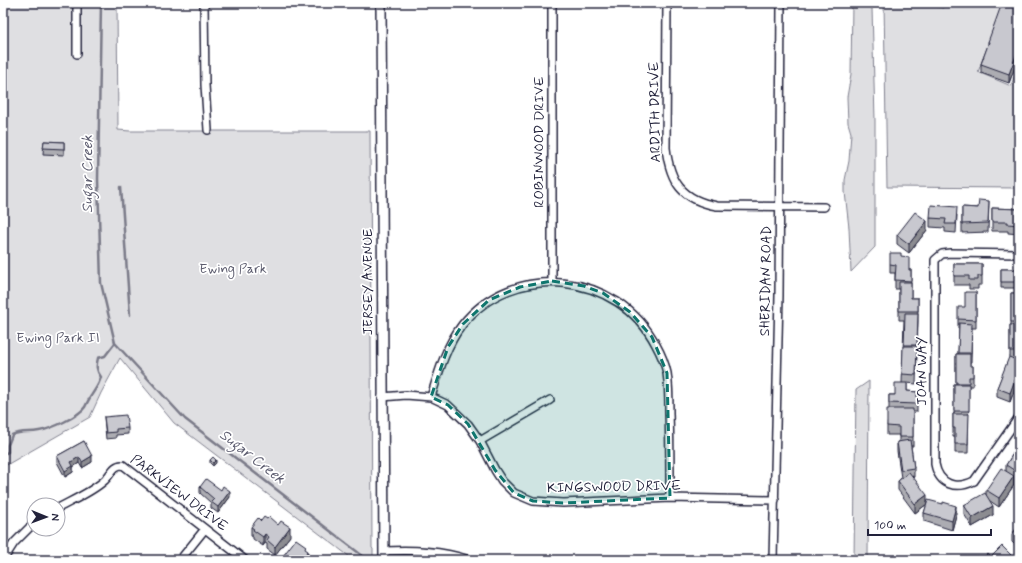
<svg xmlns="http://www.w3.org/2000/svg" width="1022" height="563" viewBox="0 0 1022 563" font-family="Mynerve,sans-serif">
	<rect width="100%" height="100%" fill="#fff"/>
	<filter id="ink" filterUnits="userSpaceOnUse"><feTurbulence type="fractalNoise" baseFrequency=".025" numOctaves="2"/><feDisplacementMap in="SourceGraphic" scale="8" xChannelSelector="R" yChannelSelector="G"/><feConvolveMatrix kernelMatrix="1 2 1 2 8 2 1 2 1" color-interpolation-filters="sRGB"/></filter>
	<g filter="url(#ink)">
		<path fill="#dfdfe2" stroke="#80808e" d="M3 3H117L118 130 130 131H370L372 548 373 549V560H354L174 423 120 358 101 393 90 417 3 467Z
			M852 3 872 8 875 120V247L851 272 849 228 845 192V180L849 161 851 133 848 123 847 97 851 74Z
			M884 3H920L943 8 945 3H1004L978 72 1011 86 1015 74 1018 71 1019 76V188L887 187Z
			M869 381 868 560H854L856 390Z"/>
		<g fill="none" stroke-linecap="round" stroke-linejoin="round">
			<path stroke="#7a7a88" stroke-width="2.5" d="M101 3 98 179 101 283 115 343 185 419 368 560
				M121 187 130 315
				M3 454 8 452V445L12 435C21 431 29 433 39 431 51 429 78 417 85 407 87 403 89 399 91 396 95 389 99 385 101 377 96 370 96 366 98 358L105 356 115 343"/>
			<defs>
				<path id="street" d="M77 3V54
					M204 3 205 85 208 130
					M667 3 666 148C670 182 682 200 717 206L824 207
					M1019 254 950 253 942 254 935 260V464C939 485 956 490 974 481L1019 417
					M552 281V3
					M382 397 406 395 431 397 448 405 468 424 480 441 495 470 502 481 514 493 533 501 563 503 670 498 775 500
					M431 397C439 371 446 346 462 325 513 260 619 272 656 345 661 354 665 364 667 373 669 386 669 400 669 413 670 441 670 469 670 498
					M480 441 550 400
					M58 508C73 500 92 492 105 480 111 474 114 464 123 465L245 560
					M384 551C412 550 442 550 469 560
					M3 560 14 543 34 523
					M180 560 205 529
					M773 560 779 295 781 3"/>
				<path id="secondary" d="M381 3 384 560"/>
			</defs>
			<use href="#street" stroke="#22223b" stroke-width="10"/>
			<use href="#secondary" stroke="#22223b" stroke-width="12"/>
			<use href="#street" stroke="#fff" stroke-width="7"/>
			<use href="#secondary" stroke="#fff" stroke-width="9"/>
		</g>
		<path fill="#acacb2" stroke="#22223b" d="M1019 3V61L1018 62H1017L1009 83 981 73V64L988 46V42Z
			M44 141 64 142V155L43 154Z
			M989 201 988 232 962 233V207L978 208Z
			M992 208 1019 209V234L1008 233V231H992Z
			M957 215 956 233 945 232V228L930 227V218Z
			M927 230 909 253 897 244V235Z
			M901 256 909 270H911V298H918V322L916 384 907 383V391L917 392V412H913V446H911L914 468V477H913L927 504 956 515 952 530 924 521V513L927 504 915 513 898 490V481L901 478 897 451V442H899V435H887V426L889 409V395H895L902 383 904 320H899V289H895V273H890V264Z
			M954 264H982V285H978V289H969V285H954Z
			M1001 269H1019V288H1001Z
			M976 292V328H972L971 362H970V366H973V386H969L968 453H955V437H953V414H954V384H956V354H958L959 328H958V319L965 307Z
			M1011 293H1019V360H1017L1019 361V378L1010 402 997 397V388L1010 357V325H1011Z
			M104 417 128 428V434L116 435V438L106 439Z
			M84 441 92 462 82 468 79 463 73 467V472L65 477 57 462V456Z
			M1019 444 1017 481 1014 480V485L999 507 990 501 993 515 972 527 964 514V505L986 495V490L1006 471V465Z
			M210 460 216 463 213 466 210 463Z
			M200 487 230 497 218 513 211 508V503L200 493Z
			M1019 526V549L1012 542V534Z
			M251 527 290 536 275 555 267 549V544L265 543 263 546 253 539V537L251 536Z
			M283 556 308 557 311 560H283Z"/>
		<path fill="#8c8c91" stroke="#22223b" d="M1017 53V62L1009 83V74Z
			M927 221V230L909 253V244Z
			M1019 369V378L1010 402V393Z
			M92 456V462L82 468V462Z
			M79 457V463L73 467V472L65 477V471L71 462Z
			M216 460V463L213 466V463Z
			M1019 469V478L1017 481V472Z
			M1014 476V485L999 507V498Z
			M230 491V497L218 513V507Z
			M927 495V504L915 513V504Z
			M956 506V515L952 530V521Z
			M993 506V515L972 527V518Z
			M290 527V536L275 555V547Z
			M265 534V543L263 546V537Z
			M308 551V557L305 555Z
			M1011 555V560H1007Z"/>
		<path fill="#c8c8cf" stroke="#22223b" d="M1002 3H1019V52L1018 54 1017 53 1009 74 981 64 989 42H988Z
			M44 141 64 142V149L43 148Z
			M979 200 989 201 988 223 962 224V207L978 208Z
			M931 205 957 207 956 224H945L946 219 930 218Z
			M992 208 1019 209V225L1008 224V222H992Z
			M915 212 927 221 909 244 897 235Z
			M890 253H901V256L909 257V270H911V281L895 280 896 265 890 264Z
			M954 264H982V276H978V280H969V276H954Z
			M1001 269H1019V282H1001Z
			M899 282H911V298H918V311H899Z
			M965 292H976V320L958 319V307H965Z
			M1011 293H1019V322H1011Z
			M905 313H918L917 345H904Z
			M959 323 972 324 971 353H958Z
			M1010 325H1019V351H1010Z
			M903 346H917L916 375 902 374Z
			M956 354H970V366H973V377H969V383H956Z
			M1009 357 1019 361V369L1010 393 997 388Z
			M895 383H907V391L917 392V404L889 403V395H895Z
			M954 384H969V411H954Z
			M887 409H913V437H899V427L887 426Z
			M953 414H969L968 444H955V428H953Z
			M126 415 128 428 116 429V432L106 433 104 417Z
			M910 440 914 468 901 470 897 442Z
			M84 441 92 456 82 462 79 457 71 462 73 466 65 471 57 456Z
			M1019 444V469L1017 472 1006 465Z
			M213 457 216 460 213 463 210 460Z
			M1001 468 1014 476 999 498 986 490Z
			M909 472 927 495 915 504 898 481Z
			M206 479 221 490 223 486 230 491 218 507 211 502 214 499 200 487Z
			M985 493 993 506 972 518 964 505Z
			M928 500 943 504V502L956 506 952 521 924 513Z
			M264 517 267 519 269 517 278 525 281 521 290 527 275 547 267 540 269 537 265 534 263 537 253 530 254 529 251 527 258 518 261 521Z
			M1019 526V540L1012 534Z
			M296 539 306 546 305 549 308 551 305 555 311 559V560H289L283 556Z
			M1002 546 1011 555 1007 560H982L988 554 991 557Z"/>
	</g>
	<path fill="#0f766e" fill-opacity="0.2" stroke="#0f766e" stroke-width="3" stroke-dasharray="8 5" stroke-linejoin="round" d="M552 281 584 286 603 293 630 312 652 337 667 373 670 498 563 503 533 501 514 493 495 470 468 424 448 405 431 397 448 347 463 324 489 300 520 287Z"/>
	<g text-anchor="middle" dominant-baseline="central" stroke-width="3.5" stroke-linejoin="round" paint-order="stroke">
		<g font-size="14" fill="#22223b" stroke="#fff">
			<text transform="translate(655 112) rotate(-91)">ARDITH DRIVE</text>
			<text transform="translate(539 142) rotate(-90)">ROBINWOOD DRIVE</text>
			<text transform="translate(766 281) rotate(-89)">SHERIDAN ROAD</text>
			<text transform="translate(368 282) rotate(-90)">JERSEY AVENUE</text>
			<text transform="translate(922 371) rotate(-90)">JOAN WAY</text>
			<text transform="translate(614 487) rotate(-1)">KINGSWOOD DRIVE</text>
			<text transform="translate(179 493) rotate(37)">PARKVIEW DRIVE</text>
		</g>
		<g font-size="14" fill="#5b5b6d" stroke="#fff">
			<text x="233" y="269">Ewing Park</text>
			<text x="58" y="338">Ewing Park II</text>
		</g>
		<g font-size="15" font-style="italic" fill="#5c5c6f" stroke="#fff">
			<text transform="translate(88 174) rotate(-90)">Sugar Creek</text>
			<text transform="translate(252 457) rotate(38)">Sugar Creek</text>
		</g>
	</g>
	<rect width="1022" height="563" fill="none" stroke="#fff" stroke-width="16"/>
	<rect x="8" y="8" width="1006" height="547" fill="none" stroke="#22223b" stroke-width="1.5" filter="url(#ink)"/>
	<g transform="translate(46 517) rotate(91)"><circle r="19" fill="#ffffff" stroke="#a7a7b1"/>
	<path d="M0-3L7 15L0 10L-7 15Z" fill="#22223b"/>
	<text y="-6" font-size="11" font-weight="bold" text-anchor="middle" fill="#22223b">N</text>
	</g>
	<path d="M868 529v6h123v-6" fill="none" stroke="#22223b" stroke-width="2"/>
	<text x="874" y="529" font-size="12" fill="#22223b" stroke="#ffffff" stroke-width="3" paint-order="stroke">100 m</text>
</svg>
